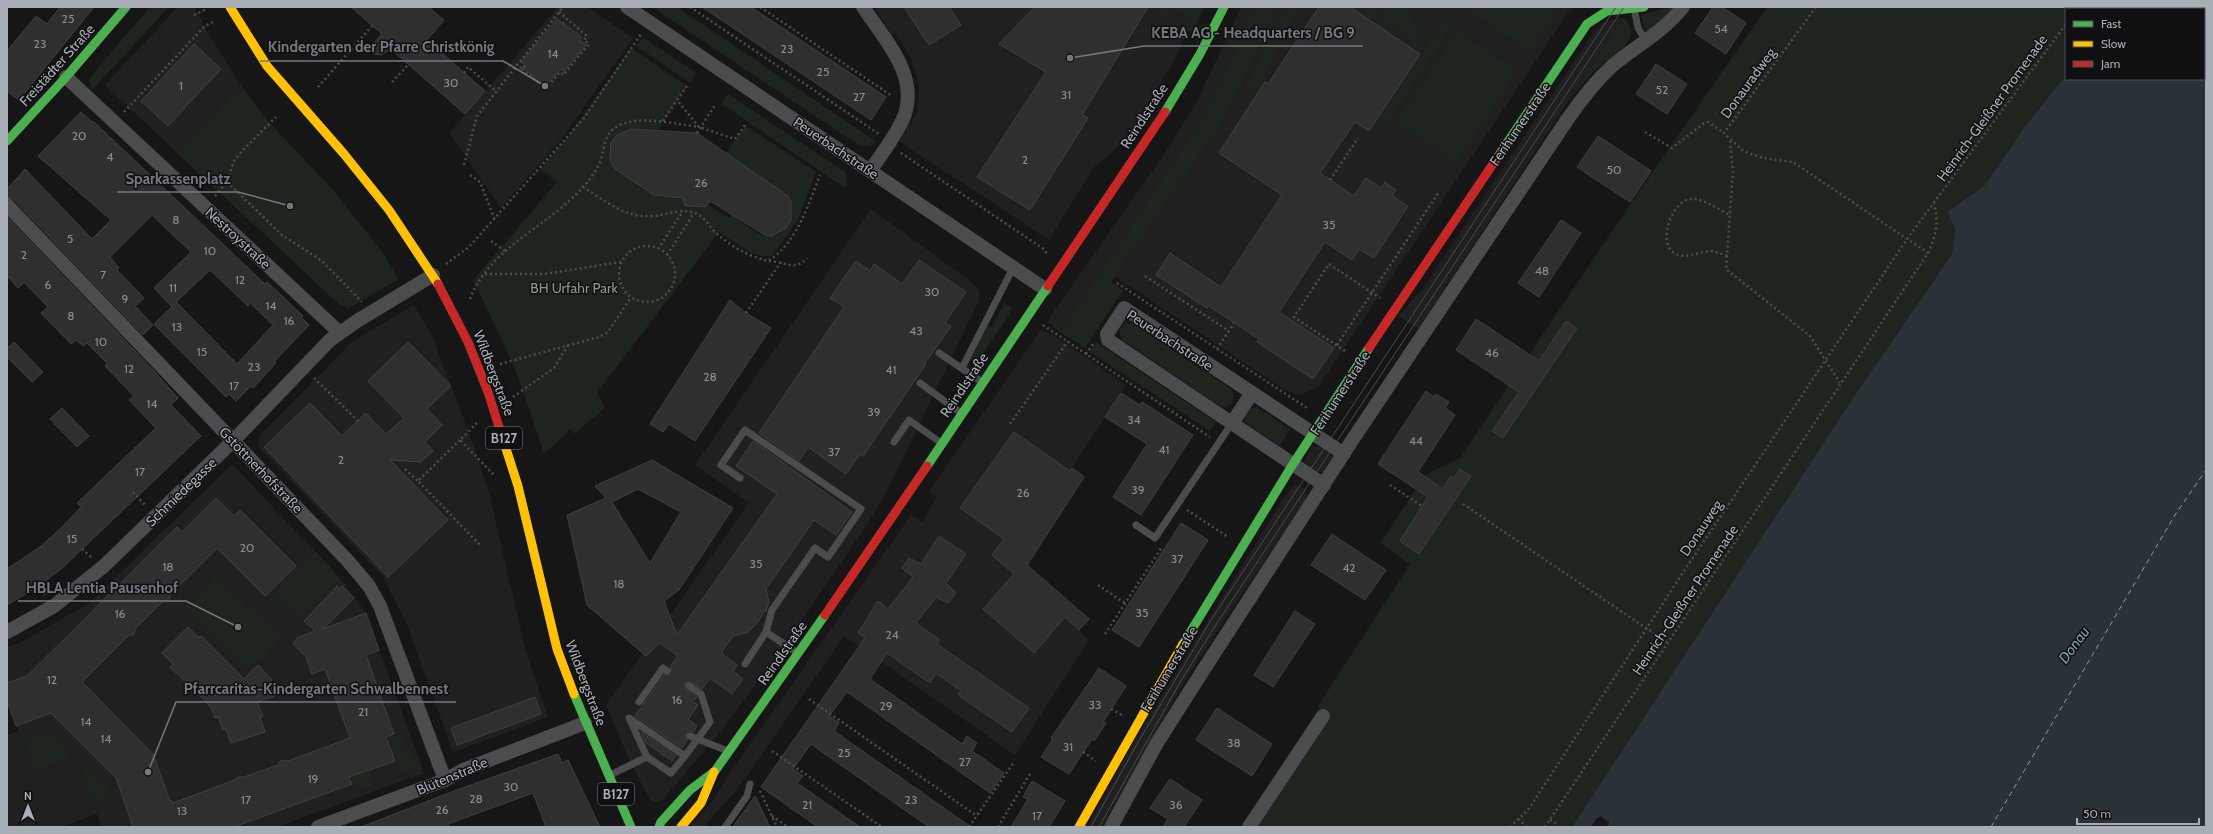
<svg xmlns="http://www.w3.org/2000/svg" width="2213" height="834" viewBox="0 0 2213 834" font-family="Cabin,sans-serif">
	<rect width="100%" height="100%" fill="#161616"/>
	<path fill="#202021" d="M178 7H195L210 37 241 85 178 154 105 85Z
		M558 7H587L633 38 563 137 501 208 449 133Z
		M874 7H1198L1176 57 1131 133 1113 152 1094 167 1049 240 900 142 917 112 919 85 910 57 895 33 892 35Z
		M1241 7H1255L1220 86 1203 117 1060 332 1047 321 1169 147 1196 103Z
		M1277 7H1575L1567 14 1318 387 1300 395 1283 389 1115 276 1219 127 1242 85Z
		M1623 18 1418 329 1398 316 1422 290 1595 30 1605 21Z
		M871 209 969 280 977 288 980 295 978 303 883 499 868 523 794 632 724 728 664 798 660 802H651L627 755 606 705 749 503 695 465Z
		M414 305 432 336 471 438 489 493 526 652 548 717 453 752 407 625 384 578 259 447 258 441 261 434 353 341Z
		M1041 330 1056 337 1126 385 1072 468 1085 477 1027 566 1089 619 1079 630 1089 640 1015 755 844 636 742 783 704 827H690L710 804 733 768 911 515 922 522 937 497 929 491Z
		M1318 446 1324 450 1333 458 1324 473 1314 471 1304 461 1312 447Z
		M232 464 340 578 366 613 424 773 277 827H102L97 814 61 827H7V735L18 731 7 701V647L24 641 89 603Z
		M1294 486H1299L1304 489 1306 493V500L1221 625 1182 686 1102 827H1087L1134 741 1285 496Z"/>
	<path fill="#1e241e" d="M150 7H169L92 90 89 80 92 75Z
		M652 7H677L877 142 868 146 857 144Z
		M1153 7H1204L1196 26 1210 23C1202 29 1195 34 1186 30L1192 20 1170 7 1164 17 1152 9Z
		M1255 7H1277L1242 85 1219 127 1111 282 1123 291 1085 348 1060 332 1203 117 1220 86Z
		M1285 7H1299L1256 94 1245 88Z
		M1352 7H1381L1372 20Z
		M1390 7H1408L1418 41H1420L1423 46 1418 48 1416 43 1377 17Z
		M1463 7H1561L1531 52Z
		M1671 7H1675L1667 18 1645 32 1641 15Z
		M1767 7H2118L2116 9H2066V75L2023 129 1985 185 1947 212 1955 229 1952 254 1853 398 1572 827H1254L1325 722 1318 706 1410 564 1380 543 1425 475 1460 458 1618 222Z
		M1623 18C1630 22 1633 33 1629 40 1624 50 1609 57 1601 65 1587 77 1576 92 1564 107Z
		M1445 20 1453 25 1388 122 1380 117Z
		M1457 31 1518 71 1457 162 1396 121Z
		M643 37 696 73 690 83 636 46Z
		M631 48 687 86 658 130 631 129 610 160 615 169 654 195 681 199 686 207 707 208 709 205 729 218 732 215C741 221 752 232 763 235 786 241 798 213 788 196L726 153 745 125 816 172 798 220 772 256C750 258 736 242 719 232L597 393 605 408 574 434 570 428 563 437 544 453 514 366 473 280 557 182 540 169 566 139Z
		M241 85 266 119 335 192 382 252 398 278 394 282 347 309 344 305 341 306 178 154Z
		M728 94 845 172 847 182 845 188 722 104Z
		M1004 303 1013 309 977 362H972L971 359 988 326 992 327Z
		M1125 323 1134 324 1231 389 1234 394 1232 404 1227 407 1220 406 1122 340 1119 331Z
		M1096 342 1216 422 1210 431 1090 352Z
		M1257 407 1290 429 1280 446 1246 423 1245 416 1250 408Z
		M316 552 340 578 300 618 275 593Z
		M216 576 282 637 262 660 245 665 185 608Z
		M49 733 71 757 35 772 24 740Z
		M403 733 405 738 401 740 406 751 409 750 416 769 402 774 389 738Z
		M366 759 375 784 358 791 349 765Z
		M81 760 107 786 111 794 93 800 78 761Z"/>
	<path fill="#2a3237" d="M2118 7H2206V827H1572L1853 398 1952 254 1955 229 1947 212 1985 185 2023 129 2066 75V79H2204V9H2116Z"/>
	<path fill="#161616" d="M1601 816 1609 822 1608 827H1590L1597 818Z"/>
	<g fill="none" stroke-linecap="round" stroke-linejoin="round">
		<path stroke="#81a0af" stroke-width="1" stroke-dasharray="5 4" stroke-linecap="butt" d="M1991 827 2175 515 2206 470"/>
	</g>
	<path fill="#2f2f30" stroke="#3e4042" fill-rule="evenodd" d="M60 7H94L19 100 7 91V51L36 16 47 24Z
		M351 7H428L444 20 427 40 485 91 465 114 391 49 381 55 374 54 371 50 372 45 382 34Z
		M702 7H751L886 97 871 120Z
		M904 7H949L961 25 929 45Z
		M1035 7H1148L1082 115 1088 118 1030 210 977 177 1046 72 999 44Z
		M1319 7H1350L1420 54 1369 131 1355 122 1320 173 1354 196 1366 178 1381 188 1385 182 1396 190 1392 196 1408 206 1374 258 1359 249 1352 260 1325 242 1279 312 1334 348 1313 379 1257 342 1259 339 1209 306 1207 308 1156 275 1170 253 1221 287 1282 195 1219 153 1265 82 1268 84Z
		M1713 7H1722L1746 23 1726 54 1695 33Z
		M557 19 582 37 580 40 586 45 564 71 561 69 545 87 524 69 526 66 521 62Z
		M194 44 221 69 168 126 141 101Z
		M1656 64 1687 84 1667 114 1636 94Z
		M81 112 92 122 93 121 265 284 267 282 303 316 301 317 309 325 274 362 276 363 253 388 251 386 236 401 229 394 226 397 154 324 172 307 154 288 191 252 152 215 110 257 119 268 117 270 144 298 135 306 153 325 143 335 13 199 7 197V189L25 169 92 239 111 220 38 156ZM210 270 248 306 250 303 273 325 237 364 176 302Z
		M631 129 697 133 788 196 791 201V220L785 229 771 236 765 235 710 201 706 207 685 206 682 198 654 195 615 169 610 160 611 143 616 136Z
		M1598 136 1651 171 1630 202 1577 167Z
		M7 217 154 371 178 398 171 405 201 436 61 569 39 586 7 605V569L40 547 62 527 81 507 77 503 156 428 129 400 134 396 105 366 107 363 87 343 83 346 76 340 71 344 41 313 48 307 24 282 18 288 7 276Z
		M1561 220 1581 233 1539 297 1518 283Z
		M919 260 966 292 945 323 951 326 925 363 926 364 863 456 860 454 846 474 808 447 799 461 759 433 844 307 830 298 856 261 870 271 874 264 902 284Z
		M730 300 746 313 771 328 695 441 669 424 663 432 650 424Z
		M1476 319 1539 361 1566 321 1577 328 1503 438 1492 431 1519 392 1456 350Z
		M14 342 43 372 32 382 7 357V348Z
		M408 342 451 386 427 409 442 425 425 442 433 451 421 462 390 460 448 520 388 577 264 447 310 403 342 436 366 413 386 434 404 418 368 381Z
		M1426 391 1434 397 1436 394 1449 402 1445 408 1455 415 1418 472 1443 489 1451 476 1454 478 1460 469 1471 476 1419 554 1400 541 1428 497 1378 464Z
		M1121 393 1140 405 1142 402 1193 435 1141 515 1113 497 1147 444 1105 417Z
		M62 408 89 436 77 447 50 419Z
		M1014 432 1070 471 1072 468 1084 477 1027 565 1089 619 1079 630 1065 617 1034 653 983 609 1014 574 992 555 1004 539 960 508Z
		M753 441 852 512 836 535 814 520 766 589 769 602 766 611H764L758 622 748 632 733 636 721 653 737 665 733 671 743 679 732 694 710 678 702 689 691 682 685 683V689L697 697 693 702 698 705 688 719 697 726 693 732 689 731 686 734 687 740 682 748 635 716 664 675 671 674 670 667 678 656 660 643 646 656 587 605 567 515 606 498 595 486 652 460 733 508 679 590 664 601 677 635 777 494 736 466ZM638 489 681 512 650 563 612 502Z
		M216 498 234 516 240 510 296 566 265 596 217 548 170 595 169 600 162 602 136 628 134 634 128 636 82 682 153 754 170 801 171 800 173 803 232 781 238 777H244L278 765 282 760 288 761 350 738 325 669 312 674 306 657 293 644 297 638 315 631 304 621 337 586 339 589 342 586 354 598 323 629 366 613 379 650 366 655 394 734 386 737 395 761 349 777 352 784 234 827H133L116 778 51 713 16 726 7 701V683L27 676 177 527 182 532Z
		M1181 523 1208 540 1139 647 1112 630Z
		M1332 534 1386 570 1365 600 1311 565Z
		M939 536 966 554 946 583 956 593 948 603 936 597 916 623 940 640 937 644 1029 708 1012 732 958 695 961 691 936 673 930 683 887 653 870 679 962 744 967 736 977 743 972 751 1004 773 990 793 847 692 829 716 839 723 834 731 971 827H929L811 744 793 769 803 776 797 783 860 827H818L761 787 865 638 858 633 878 601 888 609 913 577 902 568 909 558 921 564Z
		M1295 611 1315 624 1273 687 1254 675Z
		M188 627 199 638 201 636 244 679 258 665 271 679 277 695 257 702 263 716 260 717 265 732 231 743 226 729 223 730 218 717 215 718 211 707 170 667 173 664 162 653Z
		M1099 668 1126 686 1103 722 1106 723 1094 741 1092 739 1069 774 1041 757 1053 739 1051 738Z
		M535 697 541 714 457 745 451 728Z
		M1217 708 1272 744 1252 776 1196 740Z
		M641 732 676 756 672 761 646 743Z
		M558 754 562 763 568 760 600 827H546L533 793 448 824 449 827H361L454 791Z
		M1170 779 1202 800 1184 827H1163L1168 819 1150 808Z
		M1032 781 1065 801 1049 827H1011L1028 799 1023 797Z
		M755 796 770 827H733Z"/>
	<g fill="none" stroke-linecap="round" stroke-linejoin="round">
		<path stroke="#4c4d50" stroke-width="2.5" stroke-dasharray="2 3" stroke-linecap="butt" d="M690 7 879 134
			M760 7 892 96
			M1816 7 1724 133 1743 151 1763 158 1793 162 1928 253
			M2077 9 2078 7
			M559 12 567 19 563 23
			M194 15 206 9
			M516 64 522 69 525 65
			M522 69 546 89 560 72 563 75 589 44 584 40 587 36 567 19
			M464 73 468 67 497 92
			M392 82 408 65
			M687 86 677 100 699 127 735 139 745 125
			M318 87 372 26
			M124 112 205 26 213 22
			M663 121 677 100
			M1645 132 1672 148 1703 124 1708 122 1724 133
			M697 133 715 105
			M1730 141 1733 171 1726 269 1810 336 1840 383
			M901 153 1045 250 1047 255
			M464 165 477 116 563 7
			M470 175 480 182 495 220
			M1330 180 1358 138
			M227 182 282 235 322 261 362 302
			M583 187C604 200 626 219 653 216 667 215 680 208 695 213 704 216 708 225 715 232 730 246 748 256 768 261 797 243 808 205 820 175
			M215 196 227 182 234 161 241 152 276 117
			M491 241 505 251
			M619 274a28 28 0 1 1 56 0a28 28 0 1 1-56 0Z
			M658 249 683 211
			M667 255 694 213
			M1727 256C1722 254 1717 252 1712 251 1699 251 1685 261 1673 252 1657 240 1674 197 1693 199 1705 199 1719 210 1730 215
			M769 261C783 261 796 272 807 258
			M446 264 469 247 584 118 641 34
			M485 274H544L621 262
			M1145 276 1229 331
			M1117 283 1307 408
			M470 299C490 247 548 227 583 187 590 180 596 171 600 162 605 149 603 135 616 127 636 114 676 124 699 127
			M746 313 781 262
			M1043 325 1210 437
			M1337 345 1439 192
			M1217 349 1234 323
			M1345 351 1294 317 1329 264 1380 298
			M1086 354 1094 343
			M500 364 599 337 608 332 631 297
			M314 378 358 421
			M513 397 554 368 568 345
			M477 423 460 440 494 475
			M1010 424 1068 341
			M460 440 418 481 481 546
			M405 469 418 481
			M1390 485 1422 506
			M133 492 146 506
			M1463 504 1668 643
			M1187 510 1228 537
			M82 549 91 557
			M1098 585 1125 603
			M39 586 45 595
			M1105 634 1162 547
			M809 699 977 816
			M1111 709 1122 715
			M772 751 882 827
			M1083 752 1096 761
			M760 791 777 827
			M772 816 788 827
			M1518 819 1527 827
			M1550 820 1557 824
			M969 827 1014 762
			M998 827 1030 774
			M1510 827 1528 810 1684 571 1907 239 2066 24
			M1545 827 1928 253C1936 237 1939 221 1934 204"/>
		<path stroke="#4a4c4e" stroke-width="7" d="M1634 8 1638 28 1646 41
			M939 353 982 382
			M962 368 1013 268
			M920 383 961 413
			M894 442 909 420 941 443
			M740 478 721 465 745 430 861 509 828 557 815 548 772 610 766 632
			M1136 525 1155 538 1232 423
			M745 664 766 632 796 652
			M639 702 663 668 667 671
			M690 736 728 751
			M647 757 671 773 685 756
			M610 775 647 757 629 718 685 756 710 722 701 694 689 686
			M725 827 747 796 750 784"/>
		<path stroke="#4a4c4e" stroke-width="14" d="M627 7 1045 289
			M863 7C885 40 921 77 903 119 895 137 881 155 870 171
			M66 77 340 333
			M7 205 348 561 369 586 380 606 445 780
			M1232 423 1252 393
			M1324 485 1108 340 1107 334 1124 308 1344 454
			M7 632 54 606 104 566 233 441 330 340 357 321 433 275
			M318 827 445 780 463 770 585 723
			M1111 827 1157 743 1204 669 1353 439 1567 120C1580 101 1595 82 1612 66 1636 46 1663 32 1683 7
			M1249 827 1323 716"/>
		<path stroke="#4caf50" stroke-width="9" d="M1165 112 1200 54 1224 7
			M7 141 66 77 126 7
			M1499 155 1587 24 1607 11 1644 7
			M927 466 1048 286
			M1183 644 1293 464 1369 348
			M574 694 631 827
			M659 827 661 822 690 790 715 771 825 615"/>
		<path stroke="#ffc107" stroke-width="9" d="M230 7 267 66 344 154 389 210 438 284
			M500 430 518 486 557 649 574 694
			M681 827 701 803 714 772
			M1079 827 1183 644"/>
		<path stroke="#c62828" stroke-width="9" d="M438 284 468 342 488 392 500 430
			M1048 286 1165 112
			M1369 348 1499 155
			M825 615 927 466"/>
		<path stroke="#4a4c4d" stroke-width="1" d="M1091 827 1137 744 1211 620 1616 7
			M1099 827 1179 684 1217 623 1624 7"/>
	</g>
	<g text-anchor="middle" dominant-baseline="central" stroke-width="3" stroke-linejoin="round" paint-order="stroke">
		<g font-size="12" fill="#8a8e94">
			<text x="68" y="18">25</text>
			<text x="1721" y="28">54</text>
			<text x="40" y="43">23</text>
			<text x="787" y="48">23</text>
			<text x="553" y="53">14</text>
			<text x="823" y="71">25</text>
			<text x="451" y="82">30</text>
			<text x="181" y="85">1</text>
			<text x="1662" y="89">52</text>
			<text x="1066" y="94">31</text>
			<text x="859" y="96">27</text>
			<text x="79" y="135">20</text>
			<text x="110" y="156">4</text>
			<text x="1025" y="159">2</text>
			<text x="1614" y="169">50</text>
			<text x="701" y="182">26</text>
			<text x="176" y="219">8</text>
			<text x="1329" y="224">35</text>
			<text x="70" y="238">5</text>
			<text x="210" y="250">10</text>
			<text x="24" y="254">2</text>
			<text x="1542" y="270">48</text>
			<text x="103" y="274">7</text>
			<text x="240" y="279">12</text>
			<text x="48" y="284">6</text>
			<text x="173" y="287">11</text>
			<text x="932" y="291">30</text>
			<text x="125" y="298">9</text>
			<text x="271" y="305">14</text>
			<text x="71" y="315">8</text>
			<text x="289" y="320">16</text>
			<text x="177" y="326">13</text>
			<text x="916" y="330">43</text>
			<text x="101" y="341">10</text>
			<text x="202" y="351">15</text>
			<text x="1492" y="352">46</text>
			<text x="254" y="366">23</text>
			<text x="129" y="368">12</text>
			<text x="891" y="369">41</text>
			<text x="710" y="376">28</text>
			<text x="234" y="385">17</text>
			<text x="152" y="403">14</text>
			<text x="874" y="411">39</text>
			<text x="1134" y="419">34</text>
			<text x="1416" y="440">44</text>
			<text x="1164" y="449">41</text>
			<text x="834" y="451">37</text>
			<text x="341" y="459">2</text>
			<text x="140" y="471">17</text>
			<text x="1138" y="489">39</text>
			<text x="1023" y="492">26</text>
			<text x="72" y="538">15</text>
			<text x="247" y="547">20</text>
			<text x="1177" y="558">37</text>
			<text x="756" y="563">35</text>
			<text x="168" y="566">18</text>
			<text x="1349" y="567">42</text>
			<text x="619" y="583">18</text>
			<text x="1142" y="612">35</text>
			<text x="120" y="613">16</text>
			<text x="892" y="634">24</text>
			<text x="52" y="679">12</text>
			<text x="677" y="699">16</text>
			<text x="1095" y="704">33</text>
			<text x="886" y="705">29</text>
			<text x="363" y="711">21</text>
			<text x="86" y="721">14</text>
			<text x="106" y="738">14</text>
			<text x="1234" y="742">38</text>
			<text x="1068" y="746">31</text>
			<text x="844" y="752">25</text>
			<text x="965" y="761">27</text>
			<text x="313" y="778">19</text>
			<text x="511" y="786">30</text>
			<text x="476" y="798">28</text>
			<text x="246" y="799">17</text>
			<text x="911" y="799">23</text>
			<text x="807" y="804">21</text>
			<text x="1176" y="804">36</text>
			<text x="442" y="809">26</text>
			<text x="182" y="810">13</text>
			<text x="1037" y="815">17</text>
		</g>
		<g fill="#101012" stroke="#7a7f85" stroke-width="1">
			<rect x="486" y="427" width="36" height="22" rx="3"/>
			<rect x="598" y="783" width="36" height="22" rx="3"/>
		</g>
		<g font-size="13" font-weight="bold" fill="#a8aeb6">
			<text x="504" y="438">B127</text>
			<text x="616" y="794">B127</text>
		</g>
		<g font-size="14" fill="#a8aeb6" stroke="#101012">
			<text transform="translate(57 65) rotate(-48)">Freistädter Straße</text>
			<text transform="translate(1748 83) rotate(-54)">Donauradweg</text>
			<text transform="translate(1992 108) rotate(-54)">Heinrich-Gleißner Promenade</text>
			<text transform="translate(1144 116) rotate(-57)">Reindlstraße</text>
			<text transform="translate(1520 124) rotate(-56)">Ferihumerstraße</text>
			<text transform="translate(836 148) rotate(34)">Peuerbachstraße</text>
			<text transform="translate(238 238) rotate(43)">Nestroystraße</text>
			<text transform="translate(1170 340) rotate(33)">Peuerbachstraße</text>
			<text transform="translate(494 373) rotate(69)">Wildbergstraße</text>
			<text transform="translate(964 385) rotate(-56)">Reindlstraße</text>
			<text transform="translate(1340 393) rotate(-57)">Ferihumerstraße</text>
			<text transform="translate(261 470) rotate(46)">Gstöttnerhofstraße</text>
			<text transform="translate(181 492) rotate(-44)">Schmiedegasse</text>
			<text transform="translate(1701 528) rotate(-56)">Donauweg</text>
			<text transform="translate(1685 600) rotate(-56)">Heinrich-Gleißner Promenade</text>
			<text transform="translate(782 653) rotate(-55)">Reindlstraße</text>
			<text transform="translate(1169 669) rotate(-59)">Ferihumerstraße</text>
			<text transform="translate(586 683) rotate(69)">Wildbergstraße</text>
			<text transform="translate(452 776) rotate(-23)">Blütenstraße</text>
		</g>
		<g font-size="14" fill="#82a080" stroke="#101012">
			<text x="574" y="288">BH Urfahr Park</text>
		</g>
		<g font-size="15" font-style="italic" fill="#81a0af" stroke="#101012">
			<text transform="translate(2074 645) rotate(-54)">Donau</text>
		</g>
	</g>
	<path fill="none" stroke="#75797e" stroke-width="1.5" d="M1070 58L1144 46H1363M545 86L503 61H260M290 206L238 192H117M238 627L186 601H18M148 772L176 702H456"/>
	<g fill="#75797e" stroke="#101012" stroke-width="1.5">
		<circle cx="1070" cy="58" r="4"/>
		<circle cx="545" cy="86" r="4"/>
		<circle cx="290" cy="206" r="4"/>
		<circle cx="238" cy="627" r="4"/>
		<circle cx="148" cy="772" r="4"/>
	</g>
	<g font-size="15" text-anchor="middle" font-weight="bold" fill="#75797e" stroke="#101012" stroke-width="3" stroke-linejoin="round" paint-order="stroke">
		<text x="1253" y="38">KEBA AG - Headquarters / BG 9</text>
		<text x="381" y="52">Kindergarten der Pfarre Christkönig</text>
		<text x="178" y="184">Sparkassenplatz</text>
		<text x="102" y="593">HBLA Lentia Pausenhof</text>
		<text x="316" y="694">Pfarrcaritas-Kindergarten Schwalbennest</text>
	</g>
	<rect width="2213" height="834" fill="none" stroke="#a8aeb6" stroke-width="16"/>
	<rect x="2065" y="8" width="140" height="72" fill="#101012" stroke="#4d4f54"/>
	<rect x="2073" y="21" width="20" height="6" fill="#4caf50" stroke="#4d4f54"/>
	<text x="2101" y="28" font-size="12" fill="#a8aeb6">Fast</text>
	<rect x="2073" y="41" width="20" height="6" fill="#ffc107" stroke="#4d4f54"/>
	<text x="2101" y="48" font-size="12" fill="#a8aeb6">Slow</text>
	<rect x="2073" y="61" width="20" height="6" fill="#c62828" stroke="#4d4f54"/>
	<text x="2101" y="68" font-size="12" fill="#a8aeb6">Jam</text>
	<g transform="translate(28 806)" stroke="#101012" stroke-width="3" paint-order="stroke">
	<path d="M0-3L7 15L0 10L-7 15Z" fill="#a8aeb6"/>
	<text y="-6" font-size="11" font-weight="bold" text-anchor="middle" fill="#a8aeb6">N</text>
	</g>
	<path d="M2077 818v6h122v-6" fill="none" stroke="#a8aeb6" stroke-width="2"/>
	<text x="2083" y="818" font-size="12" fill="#a8aeb6" stroke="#101012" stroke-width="3" paint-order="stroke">50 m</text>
</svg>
